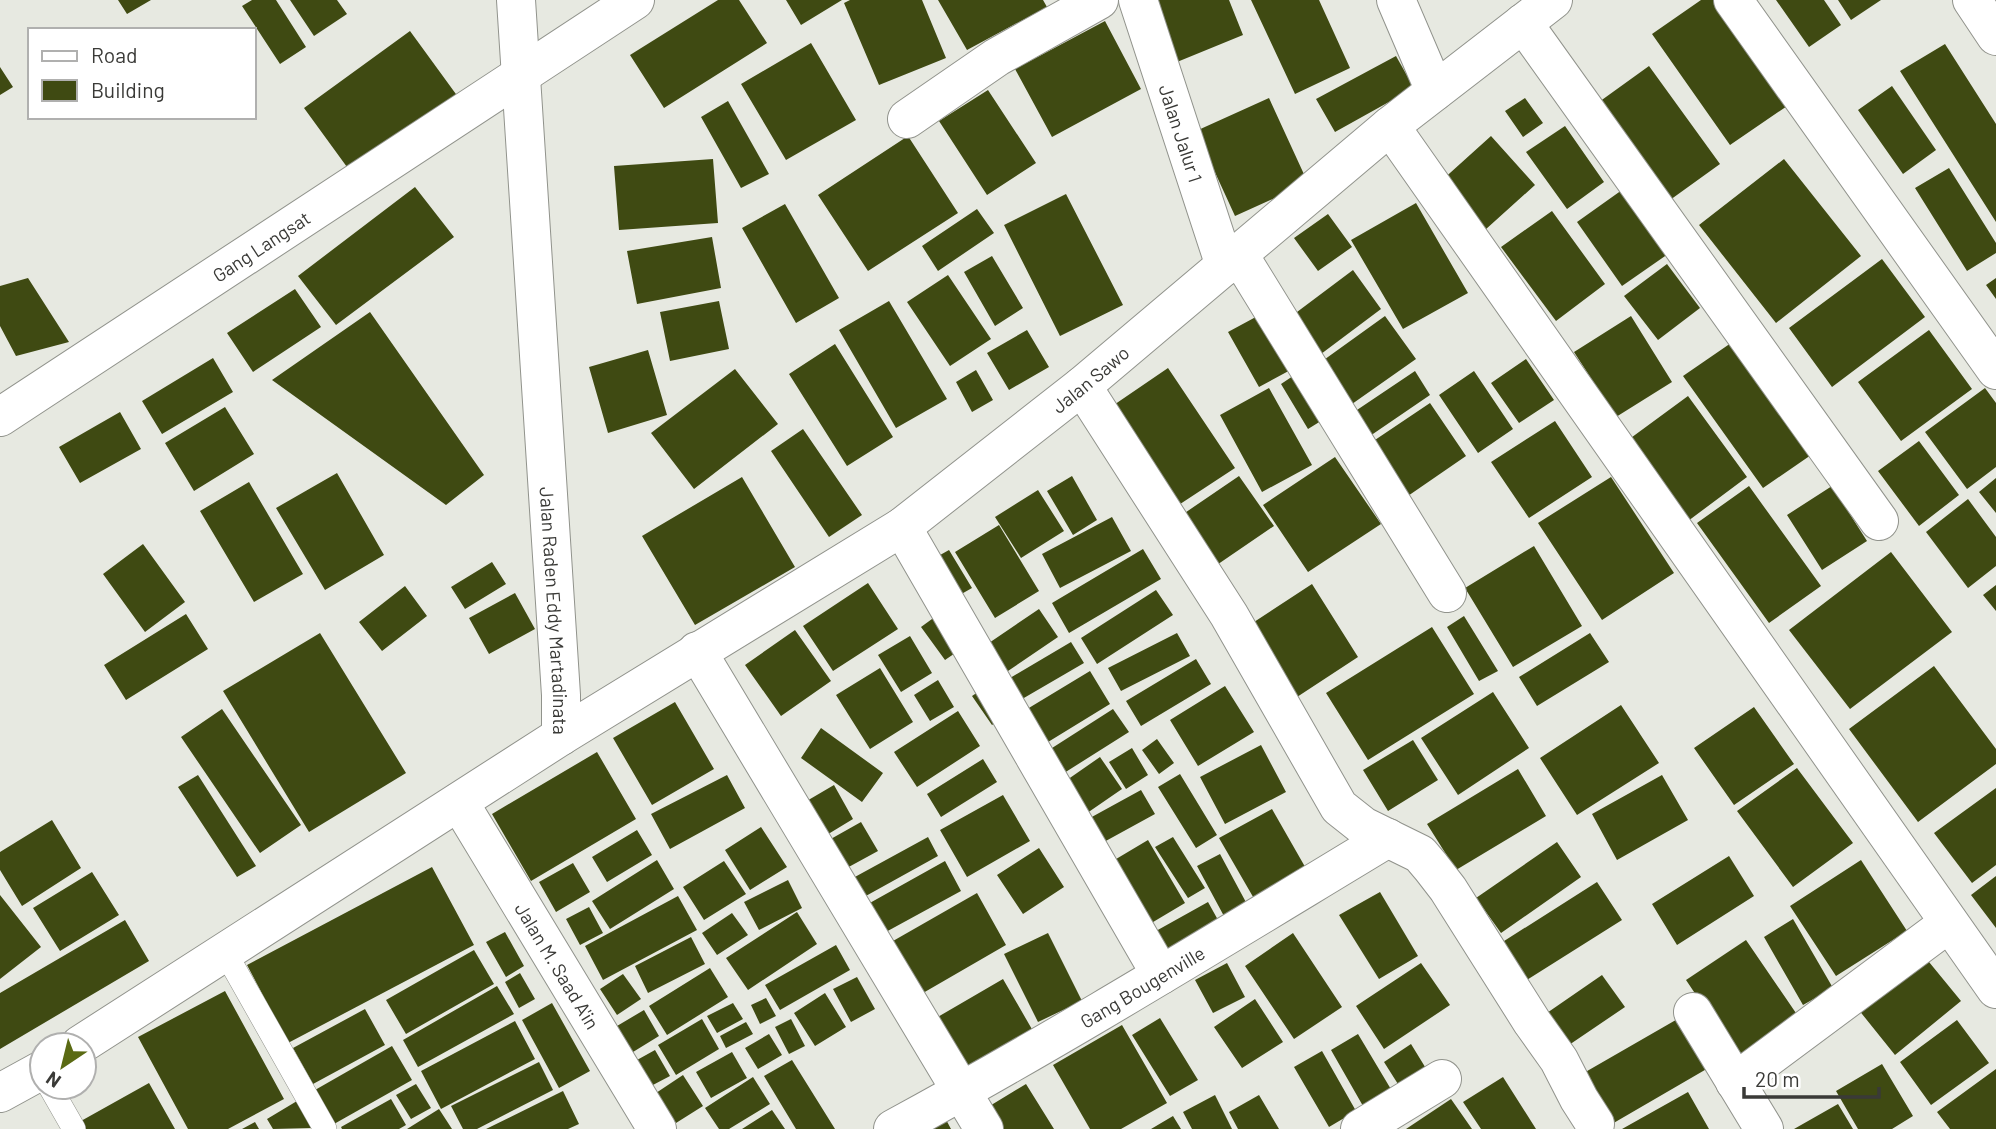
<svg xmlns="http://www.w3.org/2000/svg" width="1996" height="1129" viewBox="0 0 1996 1129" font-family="Barlow,sans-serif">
	<rect width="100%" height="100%" fill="#e7e9e1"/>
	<path fill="#3f4a12" d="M118 0H151L127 14Z
		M252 0H276L306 47 280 64 242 6Z
		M290 0H337L347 14 314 36Z
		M718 0H739L767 43 664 108 630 55Z
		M786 0H842L801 25Z
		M850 0H922L946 58 879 85 844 3Z
		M938 0H1043L1047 7 967 50Z
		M1151 0H1229L1243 35 1177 62Z
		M1251 0H1319L1350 68 1295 94Z
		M1701 0H1722L1793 102 1730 145 1652 34Z
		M1776 0H1824L1841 25 1809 47Z
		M1838 0H1881L1851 20Z
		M1105 21 1141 89 1052 137 1015 69Z
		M410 31 461 101 355 178 304 108Z
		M811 43 856 120 786 160 741 84Z
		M1945 44 1996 124V222L1900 71Z
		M1396 56 1414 88 1335 132 1316 99Z
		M1649 66 1720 164 1670 200 1599 102Z
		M0 67 13 87 0 95Z
		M1892 86 1936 150 1903 174 1858 110Z
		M988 90 1036 163 987 195 939 121Z
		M1269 98 1308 183 1235 216 1196 131Z
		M1525 98 1543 123 1523 137 1505 111Z
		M728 101 769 174 741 188 701 117Z
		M1565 126 1604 182 1567 209 1526 152Z
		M908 136 958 213 868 271 818 195Z
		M1491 136 1535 185 1485 230 1440 182Z
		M713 159 718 223 619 230 614 166Z
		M1784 159 1861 256 1776 323 1699 225Z
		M1949 168 1996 243V253L1967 271 1915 188Z
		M415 187 454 237 336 325 298 276Z
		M1622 190 1668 254 1622 286 1577 222Z
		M1066 194 1123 305 1060 336 1004 225Z
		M1416 203 1468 293 1403 329 1351 240Z
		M785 204 839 298 796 323 742 228Z
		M977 209 994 233 938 271 922 246Z
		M1552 211 1605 284 1556 321 1501 247Z
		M1328 214 1352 247 1318 271 1294 238Z
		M712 237 721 288 637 304 627 251Z
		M992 256 1023 308 995 326 964 272Z
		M1882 259 1925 317 1832 387 1789 328Z
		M1667 264 1700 308 1658 340 1624 296Z
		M1353 270 1381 309 1317 357 1289 318Z
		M948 275 991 339 950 366 907 302Z
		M28 278 69 342 16 356 0 326V286Z
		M1996 278V299L1986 285Z
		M295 289 321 327 253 372 227 333Z
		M719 301 729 349 670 361 660 312Z
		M889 301 947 399 896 428 839 330Z
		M370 312 484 475 446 505 272 380Z
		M1265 312 1296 367 1259 387 1228 332Z
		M1385 316 1416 359 1352 404 1321 362Z
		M1631 316 1672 382 1616 417 1574 352Z
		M1027 330 1049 367 1009 390 987 353Z
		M1929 330 1972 389 1901 441 1858 382Z
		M1731 343 1811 455 1763 488 1683 376Z
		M835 344 893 437 847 466 789 374Z
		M648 350 667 415 608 433 589 367Z
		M213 358 233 392 162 434 142 401Z
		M1526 359 1554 400 1519 423 1491 383Z
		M1168 368 1235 468 1171 510 1105 411Z
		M735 369 778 424 694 489 651 433Z
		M976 370 993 400 972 412 956 382Z
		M1302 370 1329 416 1308 429 1281 384Z
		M1415 371 1430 395 1367 438 1351 414Z
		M1474 371 1513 429 1478 453 1439 395Z
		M1269 388 1312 465 1262 492 1220 415Z
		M1985 388 1996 403V467L1967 489 1925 432Z
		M1688 396 1747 477 1684 524 1624 443Z
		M1430 403 1466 456 1405 498 1369 444Z
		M225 407 254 454 194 491 165 443Z
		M120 412 141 449 80 483 59 447Z
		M1555 421 1592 477 1529 518 1491 462Z
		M803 429 862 515 829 537 771 451Z
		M1919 441 1959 495 1919 526 1878 471Z
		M1335 457 1381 524 1308 572 1263 505Z
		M337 473 384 555 325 590 276 508Z
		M1072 476 1097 520 1073 535 1047 491Z
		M1239 476 1274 526 1208 571 1173 521Z
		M742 477 795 567 695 625 642 536Z
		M1611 477 1674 573 1602 620 1538 523Z
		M1996 478V513L1979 492Z
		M249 482 303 574 254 602 200 511Z
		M1749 486 1821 586 1769 623 1697 523Z
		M1832 486 1867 541 1822 570 1787 515Z
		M1038 490 1064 531 1021 558 995 517Z
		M1968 499 1996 537V566L1968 588 1926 532Z
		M1112 517 1131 551 1060 588 1042 554Z
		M999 525 1039 591 995 618 955 552Z
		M143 544 185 602 145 632 103 574Z
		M1534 546 1582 626 1513 667 1465 588Z
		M1143 549 1161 579 1069 633 1052 603Z
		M949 550 972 588 949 601 926 563Z
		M1891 552 1952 632 1850 709 1789 630Z
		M492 562 506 584 465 609 451 587Z
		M868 583 898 629 833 671 803 626Z
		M1312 584 1358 657 1297 697 1251 624Z
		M1996 585V611L1983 595Z
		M405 586 427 616 382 651 359 622Z
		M1156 590 1173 615 1097 664 1081 638Z
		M515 593 535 629 489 654 469 618Z
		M1039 609 1058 637 1005 673 986 645Z
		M943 611 967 645 945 660 921 627Z
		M186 614 208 649 126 700 104 665Z
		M1464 616 1498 671 1479 681 1447 627Z
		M1432 627 1474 694 1368 760 1326 693Z
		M795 630 831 681 781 716 745 665Z
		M320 633 406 773 309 832 223 691Z
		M1177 633 1190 656 1121 691 1108 668Z
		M1590 633 1609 662 1537 706 1519 677Z
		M910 636 932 673 901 692 878 655Z
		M1071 642 1084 663 1017 702 1005 681Z
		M1196 659 1211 684 1141 726 1126 701Z
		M1934 666 1996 749V764L1918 822 1849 729Z
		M880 668 913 722 870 749 836 695Z
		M1090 671 1110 704 1035 750 1014 717Z
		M938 680 954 707 930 721 914 695Z
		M990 684 1009 713 992 725 972 696Z
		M1225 686 1254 732 1198 766 1170 720Z
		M1493 692 1529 748 1458 795 1421 738Z
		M675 702 714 769 652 805 613 738Z
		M1621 705 1659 763 1577 815 1540 758Z
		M1754 707 1794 764 1734 805 1694 748Z
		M222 709 301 825 260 853 181 737Z
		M1113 709 1129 732 1053 780 1038 757Z
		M958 711 980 746 917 787 894 752Z
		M821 728 883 773 862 802 801 758Z
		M1157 739 1174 763 1159 774 1142 750Z
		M1413 740 1438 780 1388 811 1363 770Z
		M1261 745 1286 792 1225 824 1200 777Z
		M1132 748 1148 775 1126 789 1109 762Z
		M597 752 636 819 531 881 492 814Z
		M1100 757 1122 789 1077 820 1054 789Z
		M983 759 997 782 941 817 927 794Z
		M1797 768 1853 843 1793 887 1737 811Z
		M1518 769 1546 816 1456 870 1427 824Z
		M1180 774 1217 835 1196 848 1158 787Z
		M198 775 256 866 237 877 178 787Z
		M727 775 745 808 670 849 651 814Z
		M1662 775 1688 820 1617 860 1592 814Z
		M834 785 853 819 825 836 805 802Z
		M1996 788V865L1972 883 1934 833Z
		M1141 790 1155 814 1093 848 1079 824Z
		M1003 795 1030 841 967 877 940 830Z
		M1272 809 1308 872 1256 902 1219 838Z
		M52 820 81 868 22 906 0 870V852Z
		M861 822 878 851 845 869 829 840Z
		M761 827 787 867 750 890 725 850Z
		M637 830 652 855 607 882 592 857Z
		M928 837 938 856 864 897 853 878Z
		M1173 837 1205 888 1188 898 1155 847Z
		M1148 840 1185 903 1138 931 1101 868Z
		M1557 842 1581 877 1501 933 1476 898Z
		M1039 848 1064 887 1023 914 997 875Z
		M1220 854 1248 906 1225 918 1197 866Z
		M1729 856 1754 896 1677 945 1652 904Z
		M657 860 674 889 610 929 592 901Z
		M1861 860 1907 931 1836 976 1790 906Z
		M724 861 746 894 704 920 683 887Z
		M945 861 961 891 884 933 868 904Z
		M573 863 590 892 556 912 539 882Z
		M432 867 474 945 288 1043 247 965Z
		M92 872 119 915 60 951 33 908Z
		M1996 876V928L1971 895Z
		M788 880 802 908 759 930 744 902Z
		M1597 882 1622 920 1514 988 1490 950Z
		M1380 892 1418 956 1379 979 1339 915Z
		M977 893 1006 945 923 993 893 941Z
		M0 895 41 947 0 979Z
		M678 896 697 930 603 980 585 946Z
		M1208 902 1223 929 1162 962 1147 936Z
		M589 907 603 933 580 945 566 919Z
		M797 912 817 944 748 990 726 958Z
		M732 913 748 935 717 955 702 933Z
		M1793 919 1833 988 1803 1005 1764 937Z
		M125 920 149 961 0 1049V993Z
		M505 932 524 966 506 977 486 942Z
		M1048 933 1082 1001 1038 1022 1004 954Z
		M1293 933 1342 1007 1294 1039 1245 966Z
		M691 937 705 964 648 993 635 966Z
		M1746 940 1798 1016 1737 1056 1686 980Z
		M836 945 850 970 780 1010 765 985Z
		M474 950 494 984 406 1034 386 1000Z
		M1920 951 1961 1001 1895 1055 1854 1004Z
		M1227 963 1245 997 1213 1013 1195 980Z
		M1421 963 1450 1005 1384 1049 1356 1006Z
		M710 968 728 997 667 1035 649 1006Z
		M520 973 535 999 519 1008 505 982Z
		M623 974 641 999 617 1015 600 989Z
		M1602 975 1625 1007 1566 1047 1544 1015Z
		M857 977 875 1009 851 1022 833 989Z
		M1003 979 1033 1031 966 1070 936 1018Z
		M497 986 514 1014 418 1067 403 1040Z
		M225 991 284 1099 228 1129H188L138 1037Z
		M825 993 846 1027 815 1046 794 1013Z
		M766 998 776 1016 760 1024 751 1005Z
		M1255 999 1283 1042 1242 1068 1214 1027Z
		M552 1003 590 1071 559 1088 522 1020Z
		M733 1003 743 1019 717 1033 707 1016Z
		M365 1009 385 1045 313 1084 293 1048Z
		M644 1010 659 1036 633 1052 617 1026Z
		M1681 1017 1710 1067 1605 1128 1575 1078Z
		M1160 1018 1198 1080 1170 1096 1132 1035Z
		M702 1019 719 1049 676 1075 658 1045Z
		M791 1019 805 1046 789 1054 775 1027Z
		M1957 1020 1989 1063 1931 1105 1900 1062Z
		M515 1021 535 1059 441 1109 421 1071Z
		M746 1022 753 1034 726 1048 720 1036Z
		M1122 1025 1167 1103 1121 1129H1090L1053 1065Z
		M769 1034 782 1055 758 1069 745 1048Z
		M1358 1034 1395 1096 1367 1113 1331 1050Z
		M1411 1044 1430 1075 1403 1092 1384 1062Z
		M392 1046 412 1080 334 1124 315 1090Z
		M655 1050 670 1076 651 1086 637 1060Z
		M1322 1051 1356 1111 1329 1127 1294 1067Z
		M732 1052 747 1078 711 1098 696 1072Z
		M792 1060 835 1129H796L764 1076Z
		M539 1062 553 1090 477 1129H463L451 1106Z
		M1882 1064 1913 1116 1892 1129H1858L1836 1091Z
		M1996 1069V1129H1950L1937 1112Z
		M683 1075 703 1106 676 1123 656 1093Z
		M753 1077 770 1104 729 1129H719L705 1108Z
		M1503 1077 1536 1129H1481L1463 1102Z
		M149 1083 175 1129H74L72 1126Z
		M416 1084 431 1108 411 1119 396 1095Z
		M1026 1084 1054 1129H1002L988 1107Z
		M563 1091 579 1124 568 1129H486Z
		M1688 1092 1709 1129H1622Z
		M1215 1095 1232 1129H1192L1183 1112Z
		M1259 1095 1279 1129H1238L1229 1112Z
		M391 1099 406 1125 399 1129H342L341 1127Z
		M1451 1099 1472 1129H1406Z
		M297 1101 313 1128 273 1129 267 1119Z
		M1838 1104 1853 1129H1794Z
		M439 1109 452 1129H407Z
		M772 1110 785 1129H742Z
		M943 1114 951 1129H915Z
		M1173 1116 1181 1129H1151Z
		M255 1122 259 1129H242Z"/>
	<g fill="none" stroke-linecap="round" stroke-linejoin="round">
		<defs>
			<path id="lane" d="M225 952 325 1129
				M50 1087 74 1129"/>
			<g id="street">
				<path id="s1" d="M516 0 561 695V736"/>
				<path id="s2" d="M1138 0 1225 266"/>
				<path d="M1396 0 1435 91"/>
				<path d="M1733 0 1996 370"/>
				<path d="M1972 0 1996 36"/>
				<path d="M1523 23 1879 521"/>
				<path d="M907 119 997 57 1099 0"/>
				<path d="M1390 126 1996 989"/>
				<path d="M1239 255 1447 593"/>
				<path d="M1082 386 1229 615 1339 807 1363 826 1420 854 1431 867 1448 889 1532 1022 1559 1060 1579 1099 1595 1124"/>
				<path id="s3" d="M0 417 635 0"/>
				<path d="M902 527 1161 975"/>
				<path d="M697 651 984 1129"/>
				<path id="s4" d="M459 802 657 1129"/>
				<path d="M1693 1012 1764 1129"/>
				<path id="s5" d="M80 1045 561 736 902 527 1082 386 1390 126 1553 0"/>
				<path d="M1735 1082 1949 923"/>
				<path d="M0 1093 42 1070"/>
				<path id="s6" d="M893 1129C1061 1038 1224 937 1388 838"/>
				<path d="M1360 1129 1442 1079"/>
			</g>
		</defs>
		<use href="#lane" stroke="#91938c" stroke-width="24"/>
		<use href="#street" stroke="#91938c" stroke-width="40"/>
		<use href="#lane" stroke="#fff" stroke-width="23"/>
		<use href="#street" stroke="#fff" stroke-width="38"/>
	</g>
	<g text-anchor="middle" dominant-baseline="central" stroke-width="7" stroke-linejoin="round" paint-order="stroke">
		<g font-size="19" fill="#3a3a37" stroke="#fff">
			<text stroke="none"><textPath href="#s2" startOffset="140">Jalan Jalur 1</textPath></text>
			<text stroke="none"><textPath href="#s3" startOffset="312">Gang Langsat</textPath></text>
			<text stroke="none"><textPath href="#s5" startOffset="1211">Jalan Sawo</textPath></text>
			<text stroke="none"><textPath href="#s1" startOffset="612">Jalan Raden Eddy Martadinata</textPath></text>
			<text stroke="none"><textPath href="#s4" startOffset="191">Jalan M. Saad A'in</textPath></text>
			<text stroke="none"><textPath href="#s6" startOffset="287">Gang Bougenville</textPath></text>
		</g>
	</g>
	<rect x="28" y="28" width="228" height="91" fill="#ffffff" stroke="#b0b0af" stroke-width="2"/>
	<rect x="42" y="51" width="35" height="10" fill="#ffffff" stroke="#b0b0af" stroke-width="2"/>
	<text x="91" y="63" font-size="21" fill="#3a3a37">Road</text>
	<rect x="42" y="80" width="35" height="21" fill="#3f4a12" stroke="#b0b0af" stroke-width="2"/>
	<text x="91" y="98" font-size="21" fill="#3a3a37">Building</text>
	<g transform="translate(63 1066) rotate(215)"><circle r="33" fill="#ffffff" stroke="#b0b0af" stroke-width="2"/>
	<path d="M0-5L12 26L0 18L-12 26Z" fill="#5a6a13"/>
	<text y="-10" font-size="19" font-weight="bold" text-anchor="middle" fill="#3a3a37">N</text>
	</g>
	<path d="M1744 1087v10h135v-10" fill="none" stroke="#3a3a37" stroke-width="3.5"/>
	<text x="1755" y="1087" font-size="21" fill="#3a3a37" stroke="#ffffff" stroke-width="5" paint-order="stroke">20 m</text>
</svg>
